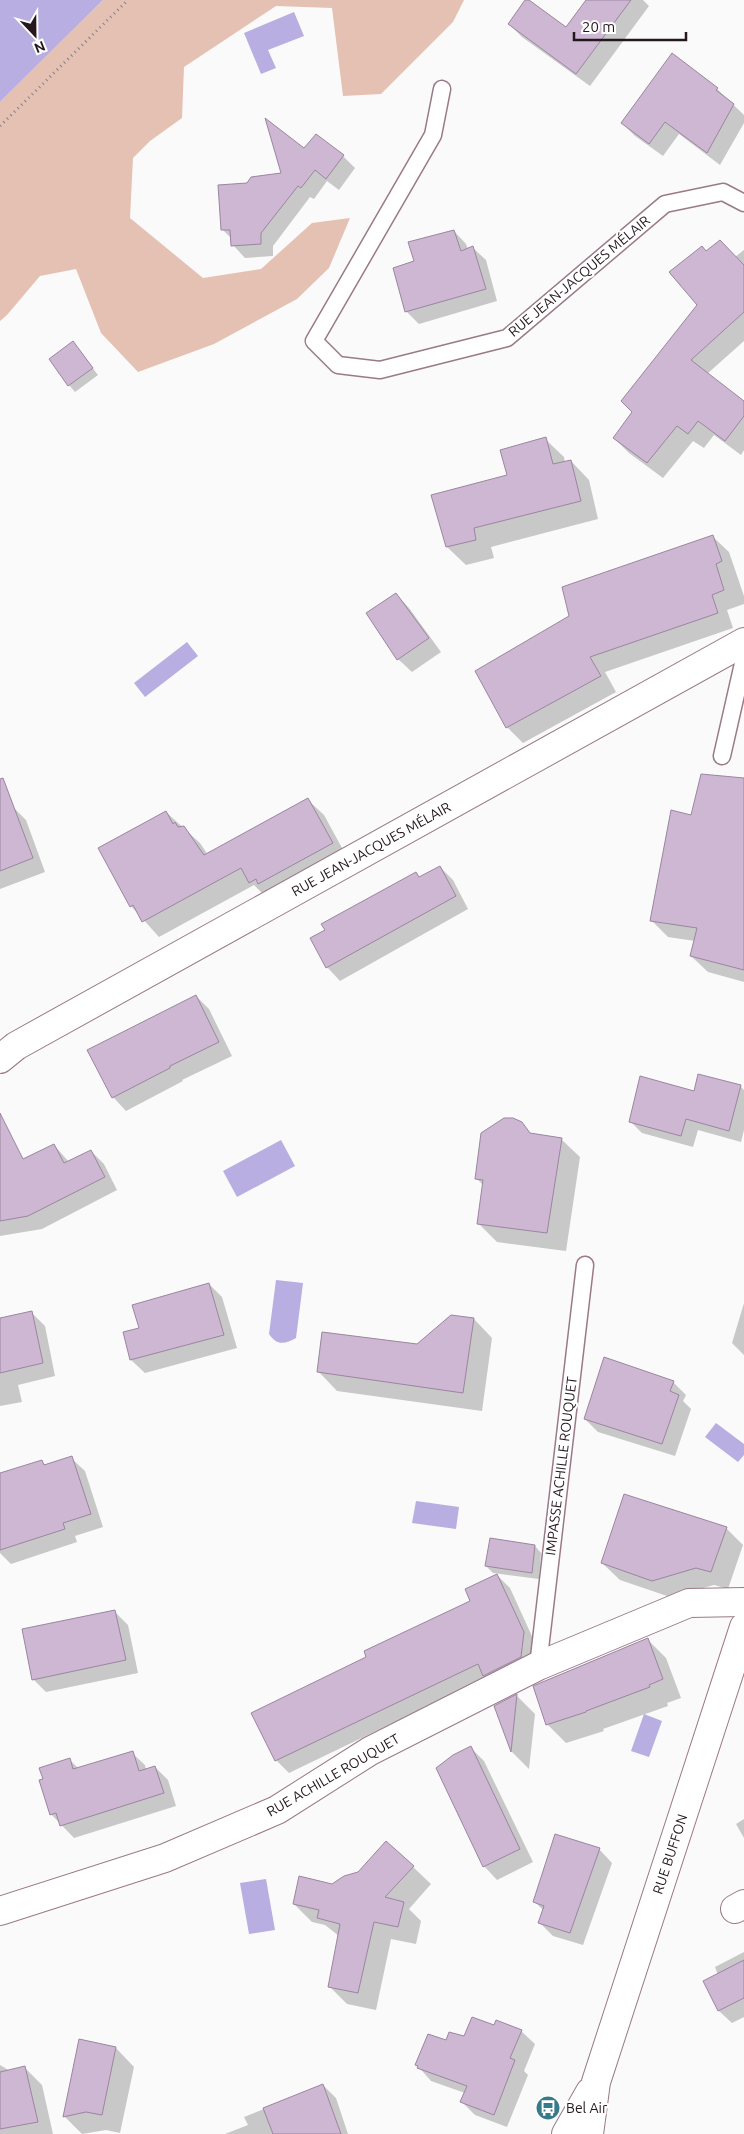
<svg xmlns="http://www.w3.org/2000/svg" width="744" height="2134" viewBox="0 0 744 2134" font-family="Ubuntu,sans-serif">
	<rect width="100%" height="100%" fill="#fafafa"/>
	<path fill="#e5c1b4" d="M103 0H464L453 22 381 94 343 96 332 8 276 6 184 67 182 118 150 141 133 158 130 218 203 278 261 269 312 223 350 218 329 268 297 299 214 344 138 372 101 333 76 269 40 276 7 315 0 321V102Z"/>
	<path fill="#b8aee1" d="M0 0H103L0 102Z
		M294 12 304 36 268 50 276 68 261 74 244 33Z
		M187 642 198 656 145 697 134 683Z
		M281 1140 295 1166 237 1197 223 1171Z
		M276 1280 303 1283 296 1338C285 1344 277 1346 269 1334Z
		M716 1423 744 1444V1455L738 1462 705 1437Z
		M416 1501 459 1507 456 1529 412 1523Z
		M644 1714 662 1721 649 1757 631 1751Z
		M266 1879 275 1930 249 1934 240 1883Z"/>
	<path fill="#0003" d="M588 0H643L649 6 590 86 522 37 509 24 566 29Z
		M717 89 744 115V123L720 165 679 134 663 156 635 136 622 123Z
		M316 136 343 156 355 168 339 190 327 181 314 199 310 197 273 246V256L245 258 233 245 232 239 222 229 247 184 283 174Z
		M454 231 466 244 468 249 473 248 486 260 497 301 419 324 406 311 416 262Z
		M702 247 707 252 735 257 744 250V341L707 374 744 403V450L741 455 714 435 704 448 693 441 663 478 629 453 614 438 634 412 698 305 670 274Z
		M73 343 98 375 75 392 69 385Z
		M545 439 564 457 565 463 571 461 589 480 598 519 491 547 494 558 466 565 447 547Z
		M713 537 729 552 744 596V604L727 610 733 628 605 672 616 692 523 743 507 727 477 671Z
		M396 594 409 608 441 652 412 672 398 659Z
		M308 800 324 815 348 859 266 897 254 885 159 937 131 906 166 812 200 843 208 855Z
		M13 807 26 820 45 872 0 889V812Z
		M440 867 453 880 468 909 340 981 327 967 312 939 416 873 420 878Z
		M744 884V982L708 972 691 956 695 941 668 937 651 920Z
		M196 996 209 1009 232 1056 182 1080 183 1081 126 1111 113 1097Z
		M740 1086 744 1090V1130L741 1142 698 1130 693 1147 642 1133 630 1121 695 1092Z
		M521 1123 532 1135 561 1139 580 1157 566 1251 497 1242 479 1224 484 1186 476 1178Z
		M54 1145 69 1162 91 1151 104 1164 117 1190 42 1229 0 1236V1165L19 1155 24 1160Z
		M209 1284 222 1297 237 1348 145 1373 131 1360 140 1329Z
		M744 1303V1355L732 1343Z
		M32 1313 45 1326 55 1376 18 1385 22 1402 0 1406V1319Z
		M474 1319 492 1338 482 1411 337 1391 319 1372 417 1345Z
		M673 1382 686 1395 683 1401 691 1409 675 1456 598 1432 585 1419Z
		M71 1458 85 1471 103 1527 75 1536 77 1542 11 1564 0 1553V1474L42 1462 46 1466Z
		M726 1528 743 1545 728 1589 714 1585 670 1597 620 1580 602 1563Z
		M535 1546 541 1553 539 1579 493 1573 486 1566Z
		M497 1575 510 1588 536 1645 533 1670 486 1678 289 1773 276 1760 368 1657 472 1601Z
		M115 1612 128 1625 138 1673 46 1692 33 1679Z
		M648 1640 666 1658 681 1698 667 1703 668 1706 603 1729 604 1731 566 1743 547 1724Z
		M517 1696 535 1714 529 1769 512 1752 495 1707Z
		M471 1748 484 1761 533 1862 497 1880 484 1866Z
		M132 1753 145 1765 146 1770 155 1767 168 1780 176 1806 74 1838 51 1814 69 1759 79 1769Z
		M744 1819V1838L736 1824Z
		M599 1849 612 1863 583 1945 553 1936 540 1923 544 1911 535 1902Z
		M413 1867 431 1884 409 1909 421 1921 416 1944 391 1939 376 2010 347 2004 329 1986 339 1936 325 1925 312 1922 294 1904 332 1885Z
		M744 1952V2017L732 2023 719 2011 705 1982 718 1975 715 1967Z
		M495 2026 521 2031 535 2044 524 2071 528 2075 507 2127 475 2115 462 2102 465 2093 431 2081 416 2064 447 2042 464 2038Z
		M116 2048 134 2067 120 2133 106 2130 82 2134 64 2116Z
		M0 2065 10 2071 24 2067 42 2085 53 2134H0Z
		M323 2085 336 2098 348 2134H225L248 2125 244 2117Z"/>
	<path fill="#ceb7d3" stroke="#9b85a0" d="M525 0H529L566 27 586 0H631L576 74 508 24Z
		M672 53 718 88 716 90 734 104 707 153 665 122 649 144 621 123Z
		M265 118 304 148 316 134 344 155 326 179 315 170 301 188 298 186 261 233V244L231 246 230 230H221L218 185 247 183 251 177 281 173Z
		M454 230 461 251 473 246 486 289 405 312 393 268 414 261 408 242Z
		M720 240 744 265V312L691 360 744 401V416L725 441 698 421 688 434 677 426 647 463 613 438 632 412 621 401 697 305 669 272 702 246 706 251Z
		M73 341 93 368 68 386 49 359Z
		M546 437 553 464 571 460 581 501 474 528 476 540 446 547 431 495 507 475 500 450Z
		M713 535 722 561 716 564 724 590 712 595 718 613 590 657 601 676 506 728 475 671 569 616 562 587Z
		M396 593 429 638 397 660 366 613Z
		M701 774 744 778V970L690 956 697 928 650 921 671 810 691 815Z
		M3 778 33 858 0 871V779Z
		M308 798 333 843 258 884 256 879 249 883 241 868 142 922 133 905 130 907 98 848 166 811 173 824 175 822 178 827 184 826 204 855Z
		M440 866 456 896 326 968 310 938 325 930 321 924 416 872 419 877Z
		M196 995 219 1042 170 1066V1068L112 1098 87 1050Z
		M698 1074 741 1085 729 1131 686 1119 681 1136 629 1122 640 1076 694 1091Z
		M0 1113 23 1159 54 1144 64 1163 91 1150 105 1177 28 1216 0 1221Z
		M504 1118H513L522 1122 530 1133 562 1138 547 1233 477 1224 483 1180 475 1179 481 1133Z
		M209 1283 224 1335 130 1360 123 1332 139 1328 132 1305Z
		M32 1311 43 1363 0 1373V1318Z
		M451 1315 474 1318 463 1393 317 1372 322 1332 417 1344Z
		M604 1357 674 1381 670 1391 679 1395 662 1444 584 1419Z
		M72 1456 91 1514 63 1523 65 1529 0 1550V1473L42 1460 44 1465Z
		M624 1494 727 1527 711 1572 696 1568 652 1581 601 1563Z
		M490 1538 535 1545 532 1573 485 1566Z
		M497 1574 524 1632 521 1657 483 1676 478 1664 275 1761 251 1713 366 1657 364 1651 470 1601 465 1589Z
		M115 1610 126 1660 32 1680 22 1629Z
		M648 1638 663 1679 649 1685 650 1687 586 1711V1712L546 1725 533 1686Z
		M517 1694 511 1752 494 1706Z
		M471 1746 520 1849 483 1867 436 1768 453 1755Z
		M133 1751 139 1771 155 1766 164 1793 60 1826 56 1813 50 1815 39 1780 43 1779 39 1768 70 1758 73 1769Z
		M555 1834 600 1848 570 1933 538 1923 544 1906 533 1902Z
		M386 1841 414 1866 385 1897 404 1902 398 1927 374 1922 358 1993 328 1987 340 1924 317 1918 319 1910 293 1904 299 1876 332 1884 344 1876 358 1872Z
		M744 1960V1998L718 2011 703 1981Z
		M472 2017 494 2025 496 2020 522 2030 510 2058 515 2060 494 2115 460 2102 467 2086 417 2068 418 2066 415 2065 428 2034 446 2040 449 2032 464 2036Z
		M79 2039 116 2047 102 2115 86 2112 63 2117Z
		M25 2066 38 2122 0 2129V2072Z
		M323 2084 341 2134H273L263 2108Z"/>
	<g fill="none" stroke-linecap="round" stroke-linejoin="round">
		<defs>
			<path id="lane" d="M442 89 433 135 314 341 338 365 380 370 507 338 665 204 723 192 744 203
				M722 756 744 659
				M538 1666 585 1265"/>
			<path id="street" d="M0 1059 16 1046 744 642
				M735 1909 744 1904
				M0 1911 165 1858 277 1810 370 1751 538 1666 689 1603 744 1602"/>
			<path id="secondary" d="M566 2134 590 2092
				M589 2134 596 2082 744 1627"/>
		</defs>
		<use href="#lane" stroke="#9a7989" stroke-width="19"/>
		<use href="#street" stroke="#9a7989" stroke-width="30"/>
		<use href="#secondary" stroke="#9a7989" stroke-width="30"/>
		<path stroke="#867f83" stroke-width="3" stroke-dasharray="1 4" stroke-linecap="butt" d="M0 126 128 0"/>
		<use href="#lane" stroke="#fff" stroke-width="16"/>
		<use href="#street" stroke="#fff" stroke-width="28"/>
		<use href="#secondary" stroke="#fff" stroke-width="28"/>
	</g>
	<defs>
		<symbol id="bus-disc" viewBox="-11 -11 22 22"><circle r="9.5" fill="#367b89" stroke="#fff"/><path d="M-5-6H5V4H4V6H2V4H-2V6H-4V4H-5ZM-3.5-4V0h7V-4ZM-3.5 1.2v1.5H-2V1.2ZM2 1.2v1.5H3.5V1.2Z" fill="#fff"/></symbol>
	</defs>
	<g fill-rule="evenodd">
		<use href="#bus-disc" x="534" y="2094" width="28" height="28"/>
	</g>
	<g text-anchor="middle" dominant-baseline="central" stroke-width="4.5" stroke-linejoin="round" paint-order="stroke">
		<g font-size="14" fill="#24181e" stroke="#fff">
			<text transform="translate(579 276) rotate(-40)">RUE JEAN-JACQUES MÉLAIR</text>
			<text transform="translate(371 849) rotate(-29)">RUE JEAN-JACQUES MÉLAIR</text>
			<text transform="translate(561 1466) rotate(-83)">IMPASSE ACHILLE ROUQUET</text>
			<text transform="translate(333 1775) rotate(-30)">RUE ACHILLE ROUQUET</text>
			<text transform="translate(670 1854) rotate(-72)">RUE BUFFON</text>
		</g>
		<g font-size="14" fill="#24181e" stroke="#fff" text-anchor="start">
			<text x="566" y="2108">Bel Air</text>
		</g>
	</g>
	<g transform="translate(35 35) rotate(158)" stroke="#ffffff" stroke-width="4" paint-order="stroke">
	<path d="M0-4L9 19L0 12L-9 19Z" fill="#24181e"/>
	<text y="-8" font-size="14" font-weight="bold" text-anchor="middle" fill="#24181e">N</text>
	</g>
	<path d="M574 32v8h112v-8" fill="none" stroke="#24181e" stroke-width="2.5"/>
	<text x="582" y="32" font-size="15" fill="#24181e" stroke="#ffffff" stroke-width="4" paint-order="stroke">20 m</text>
</svg>
